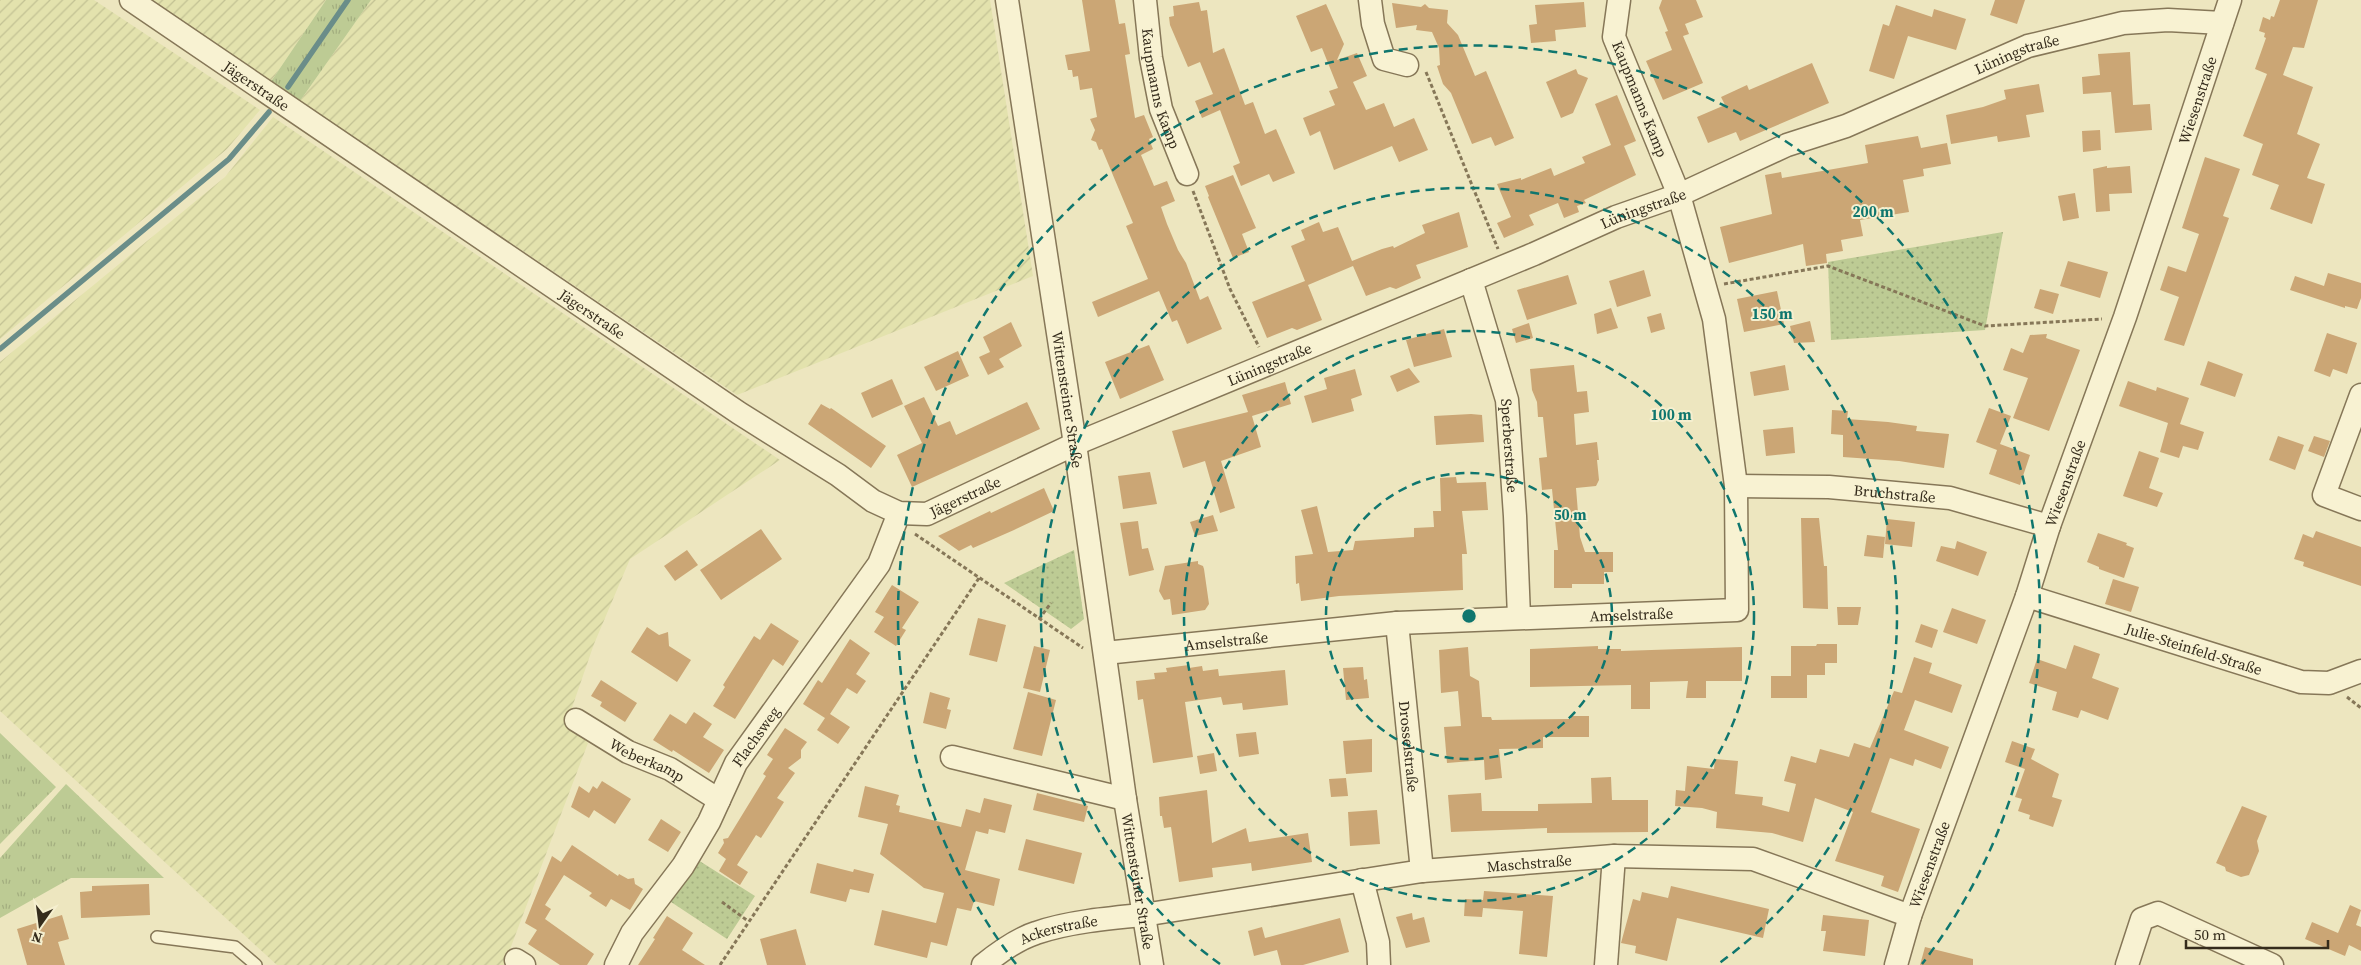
<svg xmlns="http://www.w3.org/2000/svg" width="2361" height="965" viewBox="0 0 2361 965" font-family="'Source Serif 4',serif">
	<defs>
		<pattern id="farmland-furrows" width="10" height="10" patternUnits="userSpaceOnUse" patternTransform="scale(1.25)"><rect width="10" height="10" fill="#e3e2ad"/><path d="M-1 1l2-2M0 10L10 0M9 11l2-2" fill="none" stroke="#c3c294"/></pattern>
		<pattern id="grass-tufts" width="24" height="20" patternUnits="userSpaceOnUse" patternTransform="scale(1.25)"><rect width="24" height="20" fill="#bdcb94"/><path d="M3 7l-1-3M5 7V3M7 7l1-3M15 17l-1-3M17 17v-4M19 17l1-3" fill="none" stroke="#a3ae7f"/></pattern>
		<pattern id="park-dots" width="8" height="8" patternUnits="userSpaceOnUse" patternTransform="scale(1.25)"><rect width="8" height="8" fill="#bdcb94"/><path d="M2 2h.1M6 6h.1" fill="none" stroke="#a3ae7f" stroke-width="1.8" stroke-linecap="round"/></pattern>
	</defs>
	<rect width="100%" height="100%" fill="#ede6bf"/>
	<path fill="url(#farmland-furrows)" d="M0 0H94L260 110 227 149 0 339Z
		M145 0H326L270 83Z
		M371 0H990L1033 276 737 395 300 101Z
		M273 117 780 460 630 559 594 644 567 722 588 743 504 965H277L0 711V362L225 177Z"/>
	<path fill="url(#grass-tufts)" d="M326 0H371L300 101 270 83Z
		M0 733 56 787 0 844Z
		M66 784 164 878H71L0 918V858Z"/>
	<path fill="url(#park-dots)" d="M2003 232 1985 330 1831 340 1828 262Z
		M1074 550 1084 619 1071 629 1004 583Z
		M698 860 755 896 727 939 668 900Z"/>
	<g fill="none" stroke-linecap="round" stroke-linejoin="round">
		<path stroke="#6a8d89" stroke-width="5.5" d="M288 87 348 0
			M0 349 229 159 269 112"/>
	</g>
	<path fill="#cba675" d="M1082 0H1115L1119 24 1125 23 1130 54 1125 55 1135 118 1144 115 1153 137 1149 139 1153 149 1141 155 1154 186 1167 181 1175 201 1161 207 1167 224 1178 250 1186 263 1200 300 1208 296 1222 329 1187 344 1177 320 1172 322 1159 291 1098 317 1092 302 1148 279 1126 226 1133 223 1102 149 1099 150 1096 142 1091 140 1095 130 1090 119 1097 117 1092 88 1080 90 1078 76 1073 77 1072 70H1068L1065 55 1090 51Z
		M1662 0H1696L1703 17 1685 24 1689 34 1683 36 1703 83 1663 100 1646 61 1672 50 1665 32 1668 31 1659 8Z
		M1995 0H2025L2017 24 1990 15Z
		M2280 0H2318L2304 48 2293 47 2283 75 2313 87 2297 134 2320 144 2307 178 2325 184 2312 224 2270 209 2279 185 2252 175 2263 144 2243 136 2267 74 2255 69 2266 38 2264 37 2265 33 2259 31 2263 17 2270 20 2271 16 2274 17Z
		M1199 2 1201 11 1207 10 1213 53 1224 48 1245 105 1253 102 1265 134 1276 129 1295 173 1273 182 1269 174 1241 186 1233 166 1240 163 1220 110 1202 118 1195 101 1213 94 1200 62 1188 67 1170 25 1169 17 1174 16 1173 6Z
		M1584 2 1586 27 1555 30 1556 41 1531 43 1529 25 1537 24 1535 5Z
		M1392 3 1421 7 1425 4 1429 8 1448 10 1447 23 1458 35 1475 76 1486 71 1514 138 1495 146 1491 137 1472 144 1451 93 1443 84 1437 66 1440 65 1439 48 1432 32 1416 30 1417 25 1396 28Z
		M1326 4 1344 44 1337 60 1357 53 1367 76 1353 82 1366 110 1384 103 1394 127 1414 118 1428 150 1399 162 1392 146 1334 170 1320 131 1310 136 1303 118 1335 105 1329 91 1338 88 1322 48 1311 52 1296 16Z
		M1896 5 1932 17 1934 9 1966 19 1956 50 1908 36 1894 79 1869 71 1883 24 1889 26Z
		M2130 52 2133 105 2150 104 2152 130 2115 133 2111 92 2083 94 2082 77 2100 75 2098 54Z
		M1812 63 1829 103 1740 141 1736 132 1708 143 1697 117 1725 105 1721 97 1747 85 1749 90Z
		M1576 69 1578 74 1588 78 1573 113 1561 118 1546 82Z
		M2039 84 2044 112 2026 115 2030 137 1998 142 1997 136 1951 144 1946 115 1983 107 2006 99 2004 90Z
		M1617 95 1636 141 1624 146 1636 175 1584 200 1586 203 1577 206 1579 212 1564 218 1558 203 1529 215 1534 225 1504 238 1497 223 1511 217 1497 184 1521 178V180L1551 168 1554 176 1585 163 1582 157 1611 145 1595 104Z
		M2100 130 2101 150 2083 152 2082 131Z
		M1918 136 1921 148 1947 143 1951 164 1923 169 1924 176 1903 180 1909 212 1860 220 1863 236 1841 240 1843 251 1826 254 1827 263 1806 266 1803 244 1729 263 1720 227 1772 214 1765 175 1781 172 1782 178 1868 163 1865 145Z
		M2205 157 2240 169 2223 216 2229 218 2184 346 2164 340 2179 297 2160 290 2168 266 2186 272 2199 234 2182 228Z
		M2107 166V168L2130 166 2132 193 2109 194 2110 211 2096 212 2093 169Z
		M1233 175 1256 228 1242 234 1249 252 1233 258 1208 197 1209 196 1205 186Z
		M2075 193 2079 218 2063 221 2058 196Z
		M1459 212 1468 247 1416 265 1421 278 1396 289 1390 287 1366 296 1353 266 1308 285 1322 320 1297 330 1292 328 1267 338 1252 302 1305 281 1291 246 1305 240 1301 230 1319 222 1323 232 1338 227 1352 261 1382 249 1393 246 1394 248 1425 233 1422 225Z
		M2068 261 2108 272 2100 298 2060 286Z
		M1644 270 1651 296 1617 307 1609 281Z
		M2328 273 2361 283V298L2357 309 2345 306V308L2290 290 2295 276 2324 286Z
		M1568 275 1577 304 1527 320 1517 290Z
		M2040 289 2059 294 2053 314 2034 308Z
		M1777 291 1784 324 1744 332 1737 299Z
		M1611 308 1618 328 1597 334 1594 314Z
		M1661 313 1665 329 1651 333 1647 317Z
		M1810 321 1815 342 1794 343 1790 326Z
		M1011 322 1022 346 999 359 1004 367 988 375 979 357 990 352 983 337Z
		M1529 323 1533 338 1516 343 1512 329Z
		M1444 329 1452 357 1414 367 1406 340Z
		M2327 333 2357 343 2347 374 2333 369 2330 377 2314 371Z
		M2047 334 2046 338 2080 350 2049 431 2013 418 2028 378 2003 370 2011 348 2023 353 2030 335Z
		M1149 345 1164 380 1120 399 1105 362Z
		M958 351 969 376 936 391 924 367Z
		M2208 361 2243 374 2235 397 2200 385Z
		M1574 365 1577 392 1587 391 1589 412 1574 414 1576 445 1597 442 1599 460H1597L1599 480 1596 486 1576 488 1580 537 1585 552H1613V572H1604V584H1572V588H1554V550H1558L1552 489 1542 490 1539 458 1547 457 1543 417H1538L1537 402 1532 390 1530 369Z
		M1785 365 1789 390 1754 396 1750 372Z
		M1409 368 1420 382 1397 392 1390 376Z
		M1355 369 1362 395 1351 399 1354 411 1312 423 1304 396 1327 389 1324 378Z
		M892 379 903 404 872 418 861 393Z
		M2128 381 2156 391 2157 387 2189 398 2180 424 2204 432 2198 450 2183 446 2179 458 2160 452 2168 423 2119 406Z
		M1285 382 1291 404 1252 416 1261 447 1221 461 1235 508 1220 513 1205 461 1183 468 1172 431 1248 412 1242 395Z
		M924 397 938 426 950 421 956 435 1027 402 1040 429 912 487 897 455 922 443 904 406Z
		M821 404 830 409 831 408 886 446 871 468 808 424Z
		M1989 408 2011 416 2000 444 2030 455 2020 485 1989 474 1997 450 1976 442Z
		M1832 410 1848 411 1847 419 1888 422 1917 426 1916 431 1949 434 1944 468 1899 461 1843 457V435L1831 434Z
		M1471 414 1482 415 1484 442 1436 445 1434 416Z
		M1793 427 1795 453 1766 456 1763 430Z
		M2278 436 2304 445 2295 470 2269 460Z
		M2314 436 2330 441 2324 457 2308 451Z
		M2139 451 2159 458 2149 488 2163 493 2157 507 2123 496Z
		M1150 472 1157 504 1123 509 1118 476Z
		M1456 477 1457 483 1486 482 1488 510 1462 511 1467 554H1462L1463 590 1339 596 1301 601 1299 583 1296 584 1295 556 1313 554 1301 510 1317 506 1328 552 1353 550 1355 541 1414 537V528L1434 527 1433 511H1441L1440 478Z
		M1044 488 1054 511 1014 530 973 548 971 545 959 551 938 536 990 511 991 513Z
		M1213 515 1218 531 1195 536 1190 522Z
		M1801 518H1819L1824 566H1827L1828 609 1803 608Z
		M1887 519 1915 522 1912 547 1885 544Z
		M1138 521 1142 549 1148 548 1154 570 1129 576 1120 523Z
		M761 529 782 559 721 600 700 570Z
		M2316 531 2361 547V586L2303 566 2304 562 2294 559 2303 534 2313 538Z
		M2098 533 2127 543 2126 545 2134 548 2124 578 2099 569V567L2087 562Z
		M1867 535 1885 537 1883 558 1864 556Z
		M1957 541 1987 552 1978 576 1936 561 1941 546 1955 549Z
		M687 550 698 565 675 581 664 566Z
		M1198 561V564L1203 566 1204 569 1209 604 1205 610 1172 615 1170 599 1164 600 1159 591 1165 566Z
		M2113 579 2139 587 2131 612 2105 604Z
		M892 585 919 602 902 628 906 630 896 646 874 632 884 617 875 612Z
		M1837 607H1861L1858 625H1838Z
		M1952 608 1986 620 1977 644 1943 632Z
		M978 618 1006 625 997 662 969 655Z
		M771 623 799 641 783 666 773 659 735 719 713 706 725 687 723 685 754 636 760 640Z
		M1921 624 1938 630 1932 648 1915 642Z
		M647 627 659 635 668 632 669 646 691 660 677 682 631 652Z
		M850 639 870 653 856 674 866 681 857 694 847 688 830 714 850 727 838 744 817 730 825 718 803 704 818 680 822 683Z
		M1817 644H1837V663H1825V675H1807V698H1771V676H1791V646H1816Z
		M2074 645 2100 654 2092 678 2119 688 2108 720 2081 710 2078 718 2052 710 2057 692 2029 683 2037 659 2066 669Z
		M1034 646 1050 650 1040 692 1023 688Z
		M1598 646V649H1621V651L1742 647V681H1706V698H1686L1688 681 1650 682V709H1631V685L1530 687V649Z
		M1468 647 1470 676 1479 681 1482 717H1491L1492 720 1571 719V716H1589V737H1543V748L1499 749 1502 778 1485 780 1484 760 1447 763 1444 727 1461 726 1458 691 1441 693 1439 650Z
		M1914 657 1932 663 1929 673 1962 685 1952 713 1915 700 1904 730 1949 747 1941 769 1915 759 1913 766 1890 758 1871 812 1920 829 1898 892 1881 886 1884 876 1835 861 1853 812 1815 798 1803 842 1772 833 1716 828 1717 812 1702 808 1675 806 1676 790 1685 791 1687 766 1714 769 1715 759 1738 761 1735 794 1763 797 1762 805 1789 812 1796 784 1784 781 1791 756 1816 763 1820 749 1849 757 1854 743 1870 748 1894 691 1902 693Z
		M1189 665V668L1202 666 1203 671 1218 669 1219 676 1285 670 1288 705 1243 710 1242 703 1223 705 1221 697 1185 702 1193 757 1153 763 1143 699 1138 700 1136 681 1155 679 1154 673 1167 672 1166 668Z
		M1363 667 1364 680 1367 679 1369 698 1346 700 1343 668Z
		M601 680 637 703 625 722 600 706 602 702 591 696Z
		M930 692 950 698 947 709 951 710 946 729 923 723Z
		M1028 692 1056 700 1042 756 1013 749Z
		M694 712 712 724 703 737 724 750 709 773 673 750 672 752 653 740 670 714 686 724Z
		M785 728 807 742 801 750V758L788 768 795 773 777 798 784 802 761 838 756 835 737 865 748 872 740 885 719 871 726 859 718 853 724 843 723 839 728 838 766 776 763 774 773 759 767 755Z
		M1256 732 1259 754 1239 757 1236 734Z
		M1372 739V772L1346 774 1343 741Z
		M2012 741 2035 749 2031 759 2059 774 2052 797 2062 800 2053 827 2029 819 2030 815 2018 811 2022 799 2015 797 2025 769 2005 762Z
		M1214 753 1217 771 1200 774 1197 756Z
		M1611 777 1612 800H1648V832L1547 833V828L1451 832 1448 795 1481 793 1482 811H1538V804L1592 803 1591 778Z
		M1346 778 1348 796 1331 797 1329 779Z
		M602 781 631 799 615 824 594 810 589 818 571 807 579 786 589 793 593 786 597 789Z
		M865 786 899 795 896 805 900 806 899 812 961 827 966 809 980 813 984 798 1012 805 1005 833 989 829 988 834 976 831 965 870 1000 879 994 906 974 901 971 911 957 908 947 946 931 942 927 958 874 945 882 910 936 923 944 893 924 888 880 854 888 824 858 817Z
		M1207 790 1212 843 1246 828 1249 842 1308 833 1312 862 1252 871 1251 863 1212 868 1213 877 1179 882 1171 827 1164 828 1162 816H1160L1159 797Z
		M1037 793 1088 806 1084 822 1033 810Z
		M2242 806 2267 816 2257 841 2259 851 2249 875 2241 877 2226 871 2225 867 2216 863Z
		M1377 810 1380 844 1350 846 1348 812Z
		M661 819 681 832 668 852 648 840Z
		M1026 839 1082 853 1074 884 1018 870Z
		M572 845 618 876 619 874 628 879 634 878 635 884 643 889 630 910 611 899 606 907 589 896 592 893 564 875 545 905 551 909 545 919 594 954 587 965H560L528 944 537 930 525 923 552 856 561 862Z
		M817 863 853 872 854 869 874 874 869 893 850 889 846 902 810 893Z
		M149 884 150 915 81 918 80 892 92 891V886Z
		M1671 886 1769 909 1763 938 1677 918 1667 961 1635 953 1636 946 1621 943 1633 899 1640 901 1642 892 1668 898Z
		M1484 891 1553 896 1547 957 1519 954 1523 911 1483 908 1482 917 1464 916 1465 899 1483 900Z
		M2350 905 2361 910 2356 925 2361 927V951L2349 945 2345 956 2305 939 2312 922 2338 933Z
		M1412 913 1413 920 1424 917 1430 942 1406 948 1396 917Z
		M62 915 69 939 58 942 65 965H27L17 929Z
		M1823 915 1869 920 1865 956 1823 951 1826 931H1821Z
		M667 916 693 933 682 950 705 965H638L655 939 653 938Z
		M1340 918 1349 952 1303 965H1281L1277 950 1254 956 1248 931 1262 927 1265 938Z
		M796 929 806 965H767L760 939Z
		M1925 947 1973 959V965H1920Z"/>
	<g fill="none" stroke-linecap="round" stroke-linejoin="round">
		<defs>
			<path id="service" d="M157 937 235 947 256 965"/>
			<g id="minor">
				<path id="s1" d="M131 0 739 413 838 475 873 501 899 513 927 514 1075 444 1534 254 1616 217 1679 195 1787 145 1846 126 2028 46 2123 23 2168 20 2222 23"/>
				<path id="s2" d="M1007 0 1075 444 1125 799 1152 965"/>
				<path id="s3" d="M1145 0 1151 58 1161 109 1187 174"/>
				<path d="M1370 0 1373 24 1384 59 1407 65"/>
				<path id="s4" d="M1471 280 1507 400 1515 516 1519 617"/>
				<path d="M2361 395 2324 495 2361 509"/>
				<path id="s5" d="M1736 486 1829 487 1950 498 2049 526"/>
				<path id="s6" d="M2027 596 2301 682 2329 683 2361 671"/>
				<path id="s7" d="M1397 623 1422 871"/>
				<path id="s8" d="M1105 653 1397 623 1737 610 1736 486 1714 319 1679 195 1614 37 1619 0"/>
				<path id="s9" d="M576 720 628 752 670 769 719 800"/>
				<path d="M952 757 1125 799"/>
				<path d="M1362 880 1378 942 1379 965"/>
				<path d="M516 960 524 965"/>
				<path id="s10" d="M616 965 632 933 683 866 709 822 736 763 879 564 899 513"/>
				<path id="s11" d="M983 965C998 953 1017 939 1036 933 1067 922 1110 918 1143 915L1422 871 1614 856 1753 859 1910 916"/>
				<path d="M1606 965 1614 856"/>
				<path id="s12" d="M1896 965 1910 916 2027 596 2049 526 2125 317 2230 0"/>
				<path d="M2127 965 2142 919 2158 913 2272 965"/>
			</g>
		</defs>
		<use href="#service" stroke="#867758" stroke-width="14"/>
		<use href="#minor" stroke="#867758" stroke-width="25"/>
		<path stroke="#867758" stroke-width="3" stroke-dasharray="4 2.5" stroke-linecap="butt" d="M1426 72 1498 249
			M1193 191 1230 289 1259 347
			M1724 284 1828 266 1985 326 2102 319
			M915 534 1083 648
			M1039 619 1051 603
			M2347 697 2361 708
			M722 902 748 921
			M720 965 979 578"/>
		<use href="#service" stroke="#f8f2d2" stroke-width="11"/>
		<use href="#minor" stroke="#f8f2d2" stroke-width="22"/>
	</g>
	<g fill="none" stroke="#0f766e" stroke-width="2.5" stroke-dasharray="9 6">
		<circle cx="1469" cy="616" r="143"/>
		<circle cx="1469" cy="616" r="285"/>
		<path d="M1220 964A428 428 0 1 1 1718 964"/>
		<path d="M1016 964A571 571 0 1 1 1922 964"/>
	</g>
	<g text-anchor="middle" dominant-baseline="central" stroke-width="4" stroke-linejoin="round" paint-order="stroke">
		<g font-size="15" fill="#352c1c" stroke="#f5efcf">
			<text stroke="none"><textPath href="#s1" startOffset="2136">Lüningstraße</textPath></text>
			<text stroke="none"><textPath href="#s1" startOffset="152">Jägerstraße</textPath></text>
			<text stroke="none"><textPath href="#s3" startOffset="90">Kaupmanns Kamp</textPath></text>
			<text transform="translate(1640 99) rotate(68)">Kaupmanns Kamp</text>
			<text stroke="none"><textPath href="#s12" startOffset="916">Wiesenstraße</textPath></text>
			<text stroke="none"><textPath href="#s1" startOffset="1731">Lüningstraße</textPath></text>
			<text stroke="none"><textPath href="#s1" startOffset="558">Jägerstraße</textPath></text>
			<text stroke="none"><textPath href="#s1" startOffset="1326">Lüningstraße</textPath></text>
			<text stroke="none"><textPath href="#s2" startOffset="404">Wittensteiner Straße</textPath></text>
			<text stroke="none"><textPath href="#s4" startOffset="171">Sperberstraße</textPath></text>
			<text stroke="none"><textPath href="#s12" startOffset="511">Wiesenstraße</textPath></text>
			<text stroke="none"><textPath href="#s5" startOffset="159">Bruchstraße</textPath></text>
			<text stroke="none"><textPath href="#s1" startOffset="994">Jägerstraße</textPath></text>
			<text stroke="none"><textPath href="#s8" startOffset="528">Amselstraße</textPath></text>
			<text stroke="none"><textPath href="#s8" startOffset="122">Amselstraße</textPath></text>
			<text stroke="none"><textPath href="#s6" startOffset="175">Julie-Steinfeld-Straße</textPath></text>
			<text stroke="none"><textPath href="#s10" startOffset="269">Flachsweg</textPath></text>
			<text stroke="none"><textPath href="#s7" startOffset="124">Drosselstraße</textPath></text>
			<text stroke="none"><textPath href="#s9" startOffset="82">Weberkamp</textPath></text>
			<text stroke="none"><textPath href="#s11" startOffset="561">Maschstraße</textPath></text>
			<text stroke="none"><textPath href="#s12" startOffset="106">Wiesenstraße</textPath></text>
			<text stroke="none"><textPath href="#s2" startOffset="891">Wittensteiner Straße</textPath></text>
			<text stroke="none"><textPath href="#s11" startOffset="85">Ackerstraße</textPath></text>
		</g>
	</g>
	<circle cx="1469" cy="616" r="8" fill="#0f766e" stroke="#f5efcf" stroke-width="2.5"/>
	<g font-size="15" text-anchor="middle" font-weight="bold" fill="#0f766e" stroke="#f5efcf" stroke-width="4" stroke-linejoin="round" paint-order="stroke">
		<text x="1873" y="217">200 m</text>
		<text x="1772" y="319">150 m</text>
		<text x="1671" y="420">100 m</text>
		<text x="1570" y="520">50 m</text>
	</g>
	<g transform="translate(40 925) rotate(194)" stroke="#f5efcf" stroke-width="4" paint-order="stroke">
	<path d="M0-4L9 19L0 12L-9 19Z" fill="#352c1c"/>
	<text y="-8" font-size="14" font-weight="bold" text-anchor="middle" fill="#352c1c">N</text>
	</g>
	<path d="M2186 940v8h142v-8" fill="none" stroke="#352c1c" stroke-width="2.5"/>
	<text x="2194" y="940" font-size="15" fill="#352c1c" stroke="#f5efcf" stroke-width="4" paint-order="stroke">50 m</text>
</svg>
